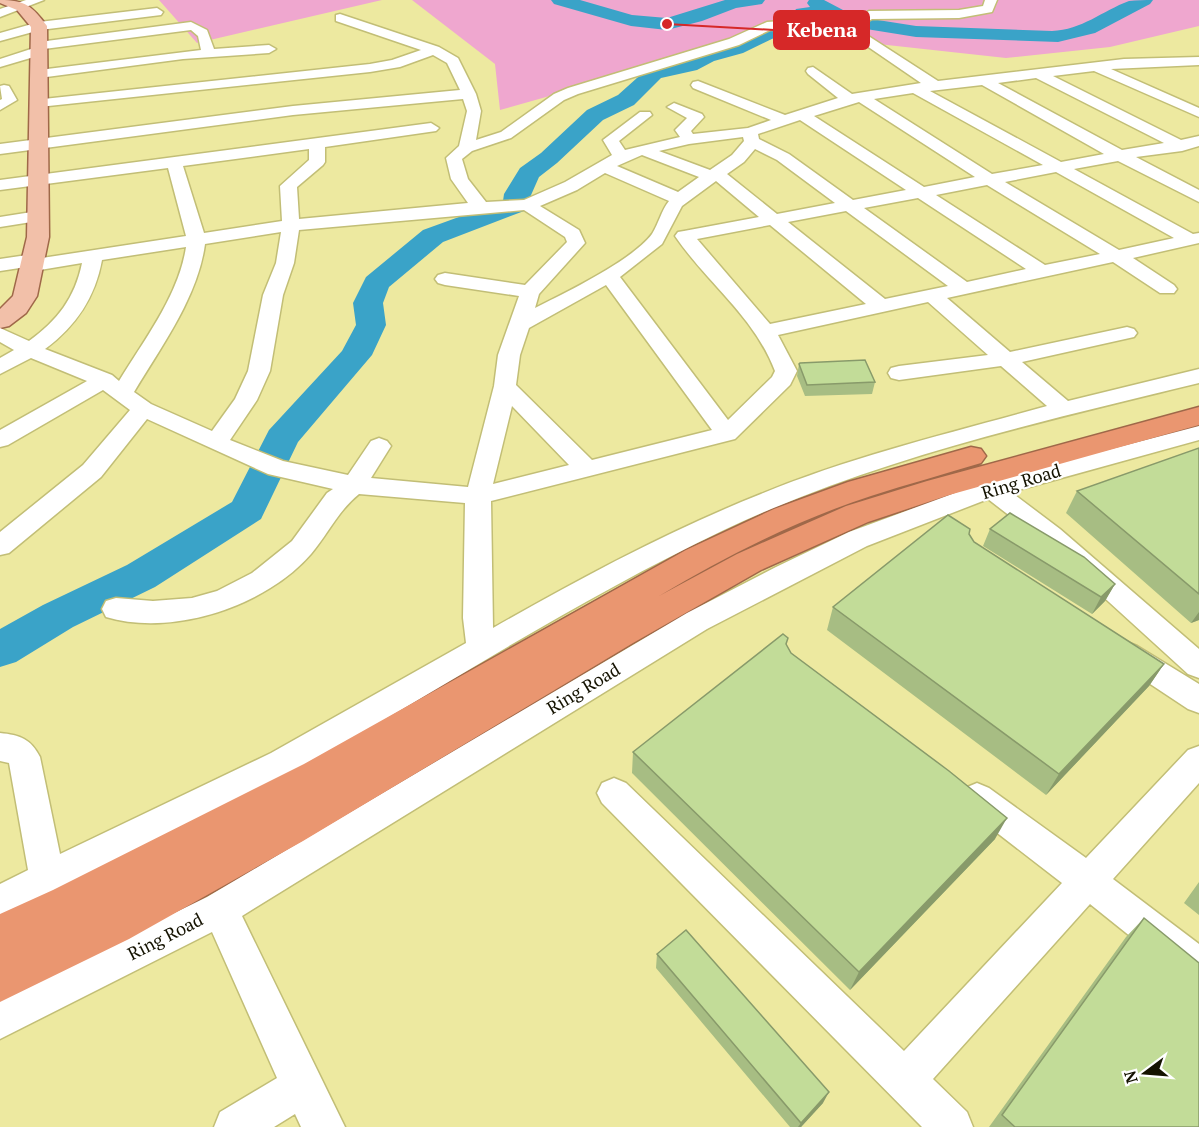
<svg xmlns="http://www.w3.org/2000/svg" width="1199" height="1127" viewBox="0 0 1199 1127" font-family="'PT Serif',serif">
	<rect width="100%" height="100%" fill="#ede9a0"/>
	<path fill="#efa7cf" d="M159 0H382L197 43Z
		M412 0H1199V26L1110 47 1006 58 814 37 748 40 500 110 495 64Z"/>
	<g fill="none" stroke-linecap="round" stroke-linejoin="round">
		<path fill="#3aa3c8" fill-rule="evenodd" d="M551 0H580L632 15 667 18 725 0H765L762 4 736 8 702 21 667 30 631 26 554 4Z
			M809 0H824L843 10 865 18 916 26 1052 31C1082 30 1102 11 1129 1 1136 0 1145 0 1153 0L1150 4 1095 33 1058 42 916 37 860 28 827 16 809 18 805 26 797 31 778 36 743 53 714 61 697 70 661 78 634 105 603 120 557 163 539 177 524 211 443 242 389 287 383 303 386 325 372 355 298 442 261 519 155 587 73 627 16 662 0 667V629L43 605 127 565 232 502 269 430 342 351 356 325 353 303 366 277 423 230 503 201 504 194 520 168 541 153 587 110 618 95 647 69 684 61 700 53 729 45 764 28 783 23 790 19 796 9 810 7 807 3Z"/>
		<defs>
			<path id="minor" d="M26 0H44L0 17V9Z
				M985 0H997L992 12 959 18 872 19 856 28 938 81 1124 59 1199 57V65L1111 69 1199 108V117L1094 71 1053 76 1181 140 1199 136V146L1182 151 1136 157 1199 190V202L1118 161 1074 169 1193 234 1199 233V243L1133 258 1174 285 1177 289 1174 293H1160L1113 262 947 298 1010 352 1127 327 1134 329 1137 333 1134 337 1022 362 1068 401 1199 369V383C1039 422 874 459 724 530 575 601 439 690 296 771 245 801 190 825 136 852 91 875 47 901 0 919V884L28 870 9 763 0 761V733C20 735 31 739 40 757L60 854 271 753 466 643 463 618 465 503 359 494C338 511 328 534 311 554 266 606 173 637 106 617L102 609 106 601 116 598 153 601 192 598 217 591 252 573 292 541 327 493 333 489 268 474 147 419 101 477 9 553 0 555V532L83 465 130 410 103 390 8 445 0 447V430L87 381 31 358 0 374V358L14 350 0 342V328L29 341C57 321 75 298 82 263L34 271 26 267 0 271V259L34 254 42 258 186 236 168 168 0 190V180L431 123 439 128 436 131 325 147V162L323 165 297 187 299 219 468 203 451 179 446 158 459 146 467 111 463 99 293 115 0 154V144L293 106 460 90 447 63 433 55 400 67 370 72 39 107 32 103 34 100 370 64 392 60 421 50 336 21V15L340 14 439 47 458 58 476 94 481 111 476 140 501 132 554 94 568 88 729 39 767 22 782 21 802 24 820 21 846 24 869 11 959 10 983 6ZM782 29 802 32 820 29 845 31 921 83 852 94 813 67 808 68 806 71 808 74 838 98 785 115 698 81 693 82 691 85 693 88 771 120 748 128 693 134 691 131 704 117 702 114 674 103 667 107 687 118 675 130 680 137 625 150 619 141 652 115 650 112H640L603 140 612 155 565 182 524 200 486 202 468 179 462 159 472 151 511 138 564 100 578 94 739 45 770 30ZM1036 78 1164 143 1122 150 998 83ZM982 85 1104 154 1061 162 930 91ZM913 93 1043 165 992 174 874 99ZM859 102 975 177 924 187 814 116ZM800 120 906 190 853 200 789 154 759 139 758 134ZM743 137 744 141 732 155 710 170 659 151 689 144ZM309 149V160L280 186 282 221 204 233 183 166ZM755 149 777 160 835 203 777 214 727 174 744 162ZM642 155 699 177 678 192 617 166ZM1056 172 1174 238 1119 250 1005 182ZM605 173 669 201C661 211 659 223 652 234 633 260 565 293 535 308L539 294 585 243 579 230 540 206 577 190ZM716 181 759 217 684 231 678 232 675 236C707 283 754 316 775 371L772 377 728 420 620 277 662 244 682 206ZM987 185 1100 254 1045 265 936 195ZM918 198 1026 269 967 282 864 208ZM524 210 565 237 567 242 525 285 445 273 438 275 435 279 438 283 445 285 519 296 498 355 494 386 468 487 371 478 391 446 387 441 379 438 371 441 348 475 283 461 230 440 257 400 270 371 283 295 294 263 299 230ZM846 211 948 286 885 299 788 222ZM770 225 866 304 770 324 697 239ZM281 232 276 263 263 295 248 371 235 399 212 431 151 404 134 392C161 347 198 297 205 244ZM186 247C179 295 144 340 119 381L112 375 45 349C76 326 95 298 102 260ZM606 285 712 430 592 460 516 385 520 355 529 328ZM928 302 988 355 899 366 891 368 888 373 891 378 899 380 1001 366 1047 406C951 433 853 456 761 494 668 531 579 579 493 628L491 501 735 439 790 385 797 371 778 335ZM512 406 569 465 493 484Z
				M157 8 163 12 161 15 40 30 0 41V33L39 22Z
				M191 22 207 30 214 49 269 45 276 49 269 53 183 59 39 78 32 74 39 70 201 50 198 36 191 30 44 49V54L0 67V59L34 48V43L39 42Z
				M4 85 9 86 17 100 0 110V100L2 99 0 86Z
				M38 211 44 212 47 216 44 220 0 227V217Z
				M1199 426V440L1011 492 1060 529 1199 649V678L1188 674 1042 541 988 499 867 546 707 629 242 916 345 1127H301L295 1114 274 1127H214L220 1112 277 1078 212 932 0 1039V998L207 897 687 613 776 567 849 532 982 483Z
				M1127 642 1137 646 1199 684V713L1188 709 1117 662 1112 654 1117 646Z
				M1199 746V783L1113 879 1199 944V987L1186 981 1090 904 933 1079 967 1112 973 1127H922L602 803 597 793 602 783 614 778 626 783 904 1051 1062 883 965 808 960 798 965 788 977 783 989 788 1086 858 1188 750Z"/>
			<path id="major" d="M0 0C25 0 32 6 47 26L49 237 37 296 26 313 9 326 0 328V309L13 296 27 237 31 27 17 10 0 3Z"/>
			<path id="highway" d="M1199 407V425L949 495 868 522 761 570 633 643 303 841 129 939 0 1002V914L53 890 304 764 686 550 774 509 848 482 971 447 981 449 986 456 981 463C945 474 908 484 871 496 797 520 726 556 659 596L737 554 846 506 927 481Z"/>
		</defs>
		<use href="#minor" stroke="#c2be76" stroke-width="3"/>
		<use href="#major" stroke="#9f6849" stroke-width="3"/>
		<use href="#highway" stroke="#9f6849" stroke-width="3"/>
		<use href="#minor" fill="#fff" fill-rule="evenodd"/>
		<use href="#major" fill="#f2c0a9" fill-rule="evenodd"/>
		<use href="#highway" fill="#ea9670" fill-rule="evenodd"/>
	</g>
	<path fill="#a7bd83" d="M799 364 875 382 872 394 805 396 797 376Z
		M1199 448V620L1191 623 1066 513 1077 491Z
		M990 529 1115 584 1105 601 1092 614 983 546Z
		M969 534 974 542 1164 664 1149 686 1046 795 827 630 833 607Z
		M788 638 786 645 791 653 995 839 850 990 632 773 633 752Z
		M1199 882V915L1184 903Z
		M1144 918 1199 1127H989L1126 937Z
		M657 954 823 1103 801 1127H790L656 968Z"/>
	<path fill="#889a6a" d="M1115 584 1105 601 1092 614 1101 597Z
		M1199 612V620L1191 623Z
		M1164 664 1149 686 1046 795 1059 774Z
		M1007 818 995 839 850 990 859 972Z
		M829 1092 823 1103 801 1127H798L801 1123Z"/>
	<path fill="#c2dc98" stroke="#889a6a" stroke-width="1.5" d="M865 360 875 382 807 385 799 364 800 363Z
		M1199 448V594L1077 491Z
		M1010 513 1084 557 1115 584 1101 597 990 529Z
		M948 515 970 529 969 534 974 542 1164 664 1059 774 833 607Z
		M783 634 788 638 786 644 791 653 949 771 1007 818 859 972 633 752Z
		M1144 918 1199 963V1127H1015L1002 1115Z
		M686 930 829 1092 801 1123 657 954Z"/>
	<g text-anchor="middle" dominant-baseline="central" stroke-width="4.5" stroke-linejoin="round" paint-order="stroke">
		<g font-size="18" fill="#141200" stroke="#fff">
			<text transform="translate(1021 481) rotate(-17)">Ring Road</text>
			<text transform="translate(583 688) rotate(-31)">Ring Road</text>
			<text transform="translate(165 936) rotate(-27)">Ring Road</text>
		</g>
	</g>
	<path fill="none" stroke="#d62828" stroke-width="2" d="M667 24L774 30"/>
	<circle fill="#d62828" stroke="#fff" stroke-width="2" cx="667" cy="24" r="6"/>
	<rect fill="#d62828" stroke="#d62828" stroke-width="2" x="774" y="11" width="95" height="38" rx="6"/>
	<g font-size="20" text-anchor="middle" font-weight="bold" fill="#fff">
		<text x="822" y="37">Kebena</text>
	</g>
	<g transform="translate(1145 1073) rotate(254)" stroke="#ffffff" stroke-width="4.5" paint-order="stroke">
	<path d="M0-4.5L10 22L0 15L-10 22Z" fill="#141200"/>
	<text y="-9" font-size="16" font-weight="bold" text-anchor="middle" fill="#141200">N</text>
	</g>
</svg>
